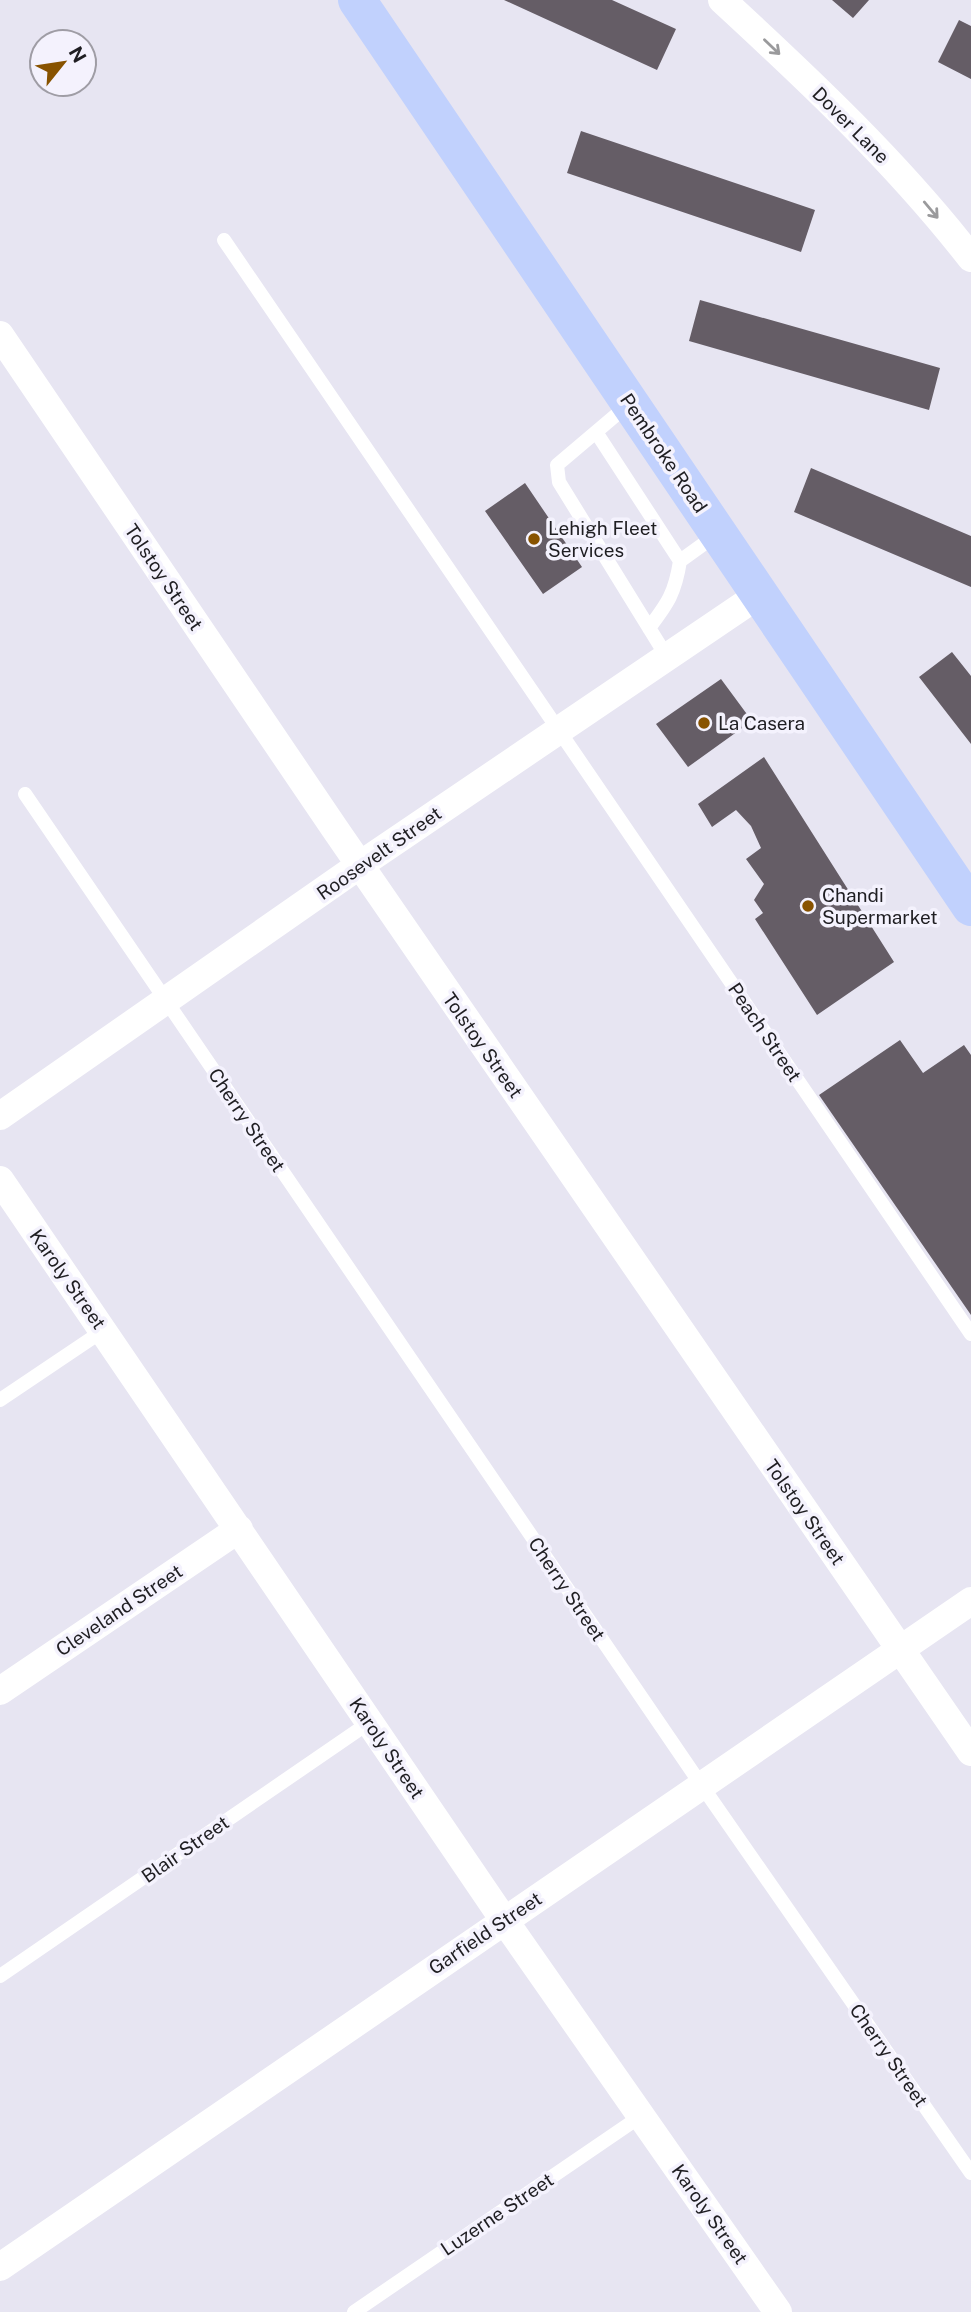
<svg xmlns="http://www.w3.org/2000/svg" width="971" height="2312" viewBox="0 0 971 2312" font-family="'Public Sans',sans-serif">
	<rect width="100%" height="100%" fill="#e7e5f2"/>
	<path fill="#655d66" d="M504 0H612L676 29 657 70Z
		M832 0H869L853 18Z
		M959 20 971 26V79L938 62Z
		M581 131 815 210 801 252 567 173Z
		M700 300 940 368 929 410 689 341Z
		M811 468 971 536V587L794 512Z
		M525 483 582 567 543 594 485 511Z
		M952 652 971 676V744L919 677Z
		M721 679 752 721 688 767 656 724Z
		M764 757 894 962 817 1015 755 919 763 913 754 900 764 884 746 859 761 848 751 826 736 810 712 827 698 804Z
		M900 1040 923 1073 964 1045 971 1055V1315L819 1095Z"/>
	<g fill="none" stroke-linecap="round" stroke-linejoin="round">
		<path stroke="#fff" stroke-width="14" d="M224 240 971 1334
			M629 404 557 465 559 482 667 657
			M596 432 680 561C675 593 668 603 649 628
			M680 561 716 535
			M25 794 702 1786 971 2173
			M0 1400 104 1330
			M0 1976 370 1722
			M354 2312 641 2116"/>
		<path stroke="#fff" stroke-width="28" d="M722 0C810 81 898 164 971 258
			M0 335 335 829 971 1752
			M0 1116 360 865 760 594
			M0 1180 504 1920 778 2312
			M0 1691 239 1529
			M0 2267 971 1601"/>
		<path stroke="#c1d1fd" stroke-width="38" d="M357 0 971 907"/>
	</g>
	<defs><path id="oneway-shaft" d="M-6 0H5M1.5-3L5.5 0L1.5 3" fill="none" stroke-width="1.6" stroke-linecap="round" stroke-linejoin="round" transform="scale(1.75)"/></defs>
	<g stroke="#9a9a9c">
		<use href="#oneway-shaft" transform="translate(772 47) rotate(44)"/>
		<use href="#oneway-shaft" transform="translate(931 210) rotate(50)"/>
	</g>
	<g fill="#885300" stroke="#f4f2fd" stroke-width="2.5">
		<circle cx="534" cy="539" r="7"/>
		<circle cx="704" cy="723" r="7"/>
		<circle cx="808" cy="906" r="7"/>
	</g>
	<g text-anchor="middle" dominant-baseline="central" stroke-width="7" stroke-linejoin="round" paint-order="stroke">
		<g font-size="19" fill="#1f1e22" stroke="#f4f2fd">
			<text transform="translate(851 125) rotate(45)">Dover Lane</text>
			<text transform="translate(664 453) rotate(56)">Pembroke Road</text>
			<text transform="translate(164 577) rotate(56)">Tolstoy Street</text>
			<text transform="translate(379 853) rotate(-35)">Roosevelt Street</text>
			<text transform="translate(765 1032) rotate(56)">Peach Street</text>
			<text transform="translate(483 1045) rotate(55)">Tolstoy Street</text>
			<text transform="translate(247 1120) rotate(56)">Cherry Street</text>
			<text transform="translate(68 1279) rotate(55)">Karoly Street</text>
			<text transform="translate(805 1512) rotate(55)">Tolstoy Street</text>
			<text transform="translate(567 1589) rotate(56)">Cherry Street</text>
			<text transform="translate(119 1610) rotate(-34)">Cleveland Street</text>
			<text transform="translate(387 1748) rotate(56)">Karoly Street</text>
			<text transform="translate(185 1849) rotate(-35)">Blair Street</text>
			<text transform="translate(485 1933) rotate(-34)">Garfield Street</text>
			<text transform="translate(889 2055) rotate(55)">Cherry Street</text>
			<text transform="translate(497 2214) rotate(-34)">Luzerne Street</text>
			<text transform="translate(710 2214) rotate(55)">Karoly Street</text>
		</g>
		<g font-size="19" fill="#1f1e22" stroke="#f4f2fd" text-anchor="start">
			<text x="548" y="528">Lehigh Fleet<tspan x="548" dy="22">Services</tspan></text>
			<text x="718" y="723">La Casera</text>
			<text x="822" y="895">Chandi<tspan x="822" dy="22">Supermarket</tspan></text>
		</g>
	</g>
	<g transform="translate(63 63) rotate(60)"><circle r="33" fill="#f4f2fd" stroke="#9f9da5" stroke-width="2"/>
	<path d="M0-5L12 26L0 18L-12 26Z" fill="#885300"/>
	<text y="-10" font-size="19" font-weight="bold" text-anchor="middle" fill="#1f1e22">N</text>
	</g>
</svg>
